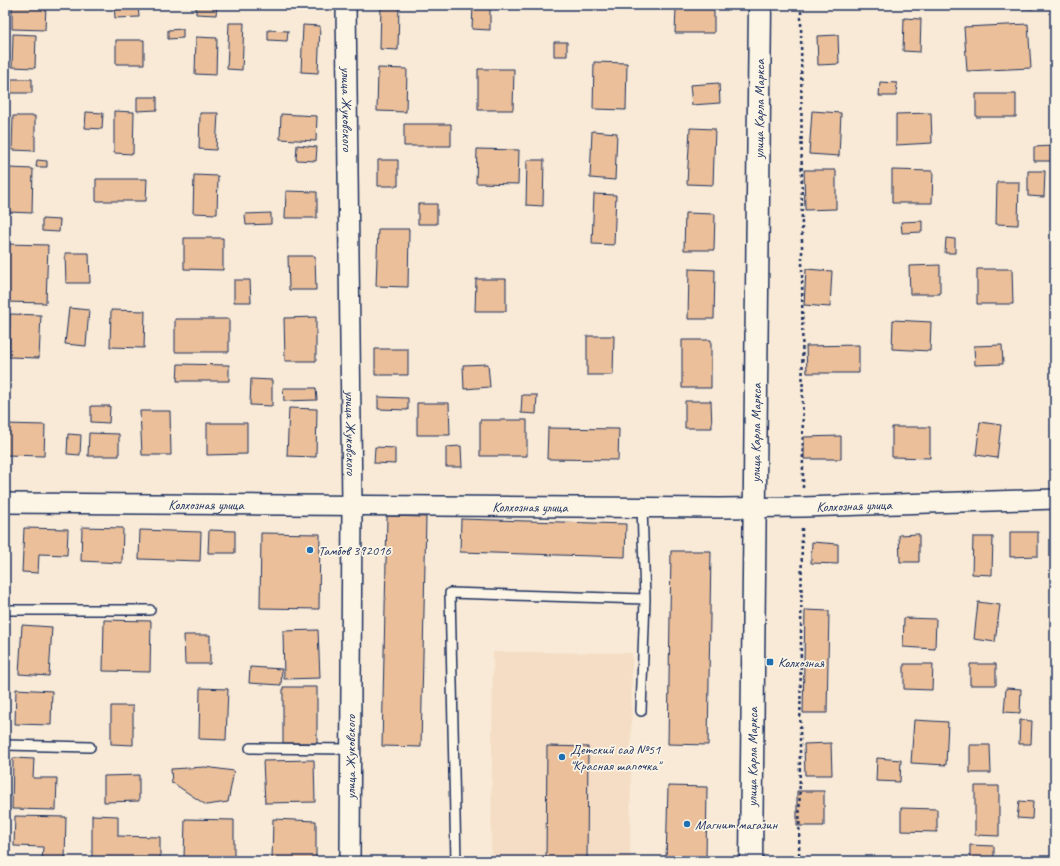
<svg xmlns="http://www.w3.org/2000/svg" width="1060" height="866" viewBox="0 0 1060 866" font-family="Caveat,sans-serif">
	<rect width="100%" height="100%" fill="#f8ead6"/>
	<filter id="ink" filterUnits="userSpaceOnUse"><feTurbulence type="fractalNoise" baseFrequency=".025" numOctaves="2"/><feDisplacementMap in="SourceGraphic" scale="8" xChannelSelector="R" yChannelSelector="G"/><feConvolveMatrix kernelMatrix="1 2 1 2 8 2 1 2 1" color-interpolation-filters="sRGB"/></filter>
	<g filter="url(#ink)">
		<path fill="#f4ddc4" d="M493 652 632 653 630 861H491Z"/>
		<path fill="#eabf99" stroke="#1b2f5e" d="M12 5H46L45 30 12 29Z
			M114 5H138L139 17 115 18Z
			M196 5H217L216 15 196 14Z
			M381 5H399L398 50 380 49Z
			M421 5H461V8H421Z
			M473 5H490V30L472 29Z
			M1007 5H1034L1033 9 1006 7Z
			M676 8H714V33H675Z
			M904 18 921 19 920 52 903 51Z
			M229 23H244L242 70 227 69Z
			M1028 24 1031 68 967 71 964 27Z
			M303 25 320 26 318 73 301 72Z
			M183 29V38L168 39V30Z
			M268 30 288 31 287 41 268 40Z
			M13 34 36 35 35 68 12 67Z
			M838 35 839 64 818 65 817 36Z
			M196 37 217 38 216 75 195 74Z
			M116 40H144V64H116Z
			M554 42H567V56H554Z
			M594 62 627 63 626 110 593 109Z
			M378 68 407 69 406 112 377 111Z
			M478 69H514L513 110H478Z
			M11 79H32V93H11Z
			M880 82 897 83 896 96H879Z
			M719 83 720 103 692 105 690 85Z
			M976 94H1016V117H976Z
			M137 97H157V110L137 111Z
			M114 111 134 112 133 154 114 153Z
			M812 111 841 113 839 156 809 154Z
			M86 112 103 113 102 129 85 128Z
			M200 113H218L216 150 199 149Z
			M931 113 932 143 896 145V114Z
			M281 114 317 116 316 141 280 139Z
			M13 116H35V151L12 150Z
			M404 124H451V146H404Z
			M690 128 715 129 713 185 687 184Z
			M592 131 617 133 615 180 590 178Z
			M297 145 317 147 316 161 296 160Z
			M1052 146V161H1034V147Z
			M477 149 519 150 518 184 476 183Z
			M37 160 47 161V167H36Z
			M378 160H398V186H378Z
			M527 160H544L543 206 526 205Z
			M9 168 33 169 32 213 8 212Z
			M804 170H836V209L805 210Z
			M892 170 933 171 932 203H892Z
			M1028 171H1045L1044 197 1028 196Z
			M194 175 218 176 217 214 193 213Z
			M96 179H147L146 201H96Z
			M997 182H1019L1018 225 996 224Z
			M286 191 317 192V218H285Z
			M594 194 616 195 614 245 592 244Z
			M418 204H437V224H418Z
			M271 213V224L246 225 245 214Z
			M685 213 715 214 714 250H684Z
			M42 219 60 220 59 232 42 231Z
			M922 221V232L902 233 901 222Z
			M378 229H409L408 287 376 286Z
			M184 238H223V270L184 269Z
			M946 238 955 239V253H945Z
			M6 244 48 245 46 303 5 302Z
			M65 253H89L90 283H66Z
			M288 256H315L316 290H289Z
			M940 265V294H910L909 266Z
			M689 269 715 270 714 319H688Z
			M806 269 832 271 830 307 804 305Z
			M977 269H1012L1013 304H977Z
			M476 279H506V311H475Z
			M234 280H250L251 302H234Z
			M69 308 89 310 86 346 65 344Z
			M111 310 145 311 144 348 110 347Z
			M10 314 41 315 39 358 9 357Z
			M316 317V361H285L284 318Z
			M175 319H229V352H175Z
			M893 320 931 322 930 351 892 349Z
			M587 336H614L613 375H587Z
			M682 340H711V388H682Z
			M859 345V373H807L806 346Z
			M1002 345 1003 364 975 365 974 346Z
			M375 349H408V375H375Z
			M178 364 229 365V381H177Z
			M488 364 490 387 464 389 463 365Z
			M251 379 272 380V406L250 405Z
			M283 388H316L317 400 284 401Z
			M522 395H537L536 414 521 413Z
			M378 397 408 398V410L378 409Z
			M685 401H711L712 428H685Z
			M417 403H449L450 435H417Z
			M91 406H110L109 423 91 422Z
			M289 408 317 409 316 457 287 456Z
			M140 411H170L171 455H142Z
			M480 420H527V456H480Z
			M980 422 1001 425 997 458 976 455Z
			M207 423H247V454L207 455Z
			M6 424 45 425 44 456 5 455Z
			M892 427H930V458L892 457Z
			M548 428 619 429 618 460 547 459Z
			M89 433 119 434V456H88Z
			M68 434 81 435 80 455 67 454Z
			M841 436V459H804V437Z
			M461 446 462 467H446V447Z
			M375 447 395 448V464L374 463Z
			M387 516 426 517 421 747 382 746Z
			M461 519 626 524 625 557 460 552Z
			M82 527 123 528 122 563 81 561Z
			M24 528 68 529 67 555 39 554 38 573 22 572Z
			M140 530 201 532 200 561 139 559Z
			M209 530 235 531V553H208Z
			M1010 532H1038V556L1010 557Z
			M261 533 320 534 319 609 260 608Z
			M919 534V562H900L899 535Z
			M973 537H993L992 575 972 574Z
			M812 542 838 544V564L811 563Z
			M671 551H711L708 745 668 744Z
			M978 602 1000 605 995 642 974 639Z
			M805 610 829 611 827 713H803Z
			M904 618 936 619 935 649 903 647Z
			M104 620 151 621 150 672 103 671Z
			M22 625 52 627 49 676 19 674Z
			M318 630 320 678 284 679 283 631Z
			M184 635H210V664H185Z
			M904 664H933L932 690 904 689Z
			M970 664H996V685H970Z
			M250 667 282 669 281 685 249 683Z
			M283 687H317V743H283Z
			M200 688 228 689 226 740 199 739Z
			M1006 688 1021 689 1020 713 1004 712Z
			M16 689 52 691 51 725 15 724Z
			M111 706H133V745L111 744Z
			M914 720 948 722 946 765 911 763Z
			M1020 720 1032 721 1031 744H1019Z
			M831 743 832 775H805L804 744Z
			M970 745H990L991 773H970Z
			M547 746 588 747 587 861H546Z
			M13 758 34 759 33 778H57L56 810 12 809Z
			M877 758 901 760 900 782 876 781Z
			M314 760 315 802 265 803 263 761Z
			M205 767 234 771 228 802 206 805 173 783 172 784 171 769Z
			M139 775V801L104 802V776Z
			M668 786 707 787 706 861H666Z
			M975 786H999V836L975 835Z
			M797 791H824V826H797Z
			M1019 801 1033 802 1032 819 1017 818Z
			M901 808 937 809V832L901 831Z
			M92 815 118 816V836L160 837V861H92Z
			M15 816 66 817 65 861H42L43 847 14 846Z
			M185 819 234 820V858H184Z
			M273 819 316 821V861L272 860Z
			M970 845 994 846V861H970Z
			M896 859H942V861H896Z"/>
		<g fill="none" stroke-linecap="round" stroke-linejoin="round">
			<defs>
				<path id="lane" d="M5 610H150
					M641 711 645 599
					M5 745 90 747
					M250 748 350 749
					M456 861 450 593 645 599 642 507"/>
				<g id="street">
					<path id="s1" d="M346 5 352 505 350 861"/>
					<path id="s2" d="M5 503 719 508 803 507 1055 499"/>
				</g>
				<g id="secondary">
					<path id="s3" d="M751 861 760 5"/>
				</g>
			</defs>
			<use href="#lane" stroke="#1b2f5e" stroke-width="12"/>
			<use href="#street" stroke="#1b2f5e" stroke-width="22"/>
			<use href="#secondary" stroke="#1b2f5e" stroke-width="25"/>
			<path stroke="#1b2f5e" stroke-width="2.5" stroke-dasharray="3 3" stroke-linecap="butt" d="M801 5 803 489
				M799 861 802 526"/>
			<use href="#lane" stroke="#fcf5e5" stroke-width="9"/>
			<use href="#street" stroke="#fcf5e5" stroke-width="19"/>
			<use href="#secondary" stroke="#fcf5e5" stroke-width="22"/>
		</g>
	</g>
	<g fill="#1f6fb2" stroke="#fcf5e5" stroke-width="1.5">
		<circle cx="310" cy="550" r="4"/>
		<rect x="766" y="658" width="8" height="8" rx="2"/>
		<circle cx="562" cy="757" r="4"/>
		<circle cx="687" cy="824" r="4"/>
	</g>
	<g text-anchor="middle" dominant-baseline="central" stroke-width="3.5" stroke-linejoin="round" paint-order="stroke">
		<g font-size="14" fill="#1b2f5e" stroke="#fcf5e5">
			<text stroke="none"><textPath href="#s1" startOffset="104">улица Жуковского</textPath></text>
			<text stroke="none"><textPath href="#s3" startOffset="752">улица Карла Маркса</textPath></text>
			<text stroke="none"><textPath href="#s1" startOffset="428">улица Жуковского</textPath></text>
			<text stroke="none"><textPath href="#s3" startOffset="428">улица Карла Маркса</textPath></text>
			<text stroke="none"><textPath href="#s2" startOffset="201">Колхозная улица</textPath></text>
			<text stroke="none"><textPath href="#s2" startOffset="849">Колхозная улица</textPath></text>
			<text stroke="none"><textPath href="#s2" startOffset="525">Колхозная улица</textPath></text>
			<text transform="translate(350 757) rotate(-90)">улица Жуковского</text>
			<text stroke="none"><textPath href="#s3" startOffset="104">улица Карла Маркса</textPath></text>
		</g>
		<g font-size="14" fill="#1b2f5e" stroke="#fcf5e5" text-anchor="start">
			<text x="318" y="550">Тамбов 392016</text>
			<text x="778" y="662">Колхозная</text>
			<text x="570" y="749">Детский сад №51<tspan x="570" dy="16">"Красная шапочка"</tspan></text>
			<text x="695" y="824">Магнит магазин</text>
		</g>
	</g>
	<rect width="1060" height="866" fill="none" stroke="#fcf5e5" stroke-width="20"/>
	<rect x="10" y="10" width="1040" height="846" fill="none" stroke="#1b2f5e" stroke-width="1.5" filter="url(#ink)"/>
</svg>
